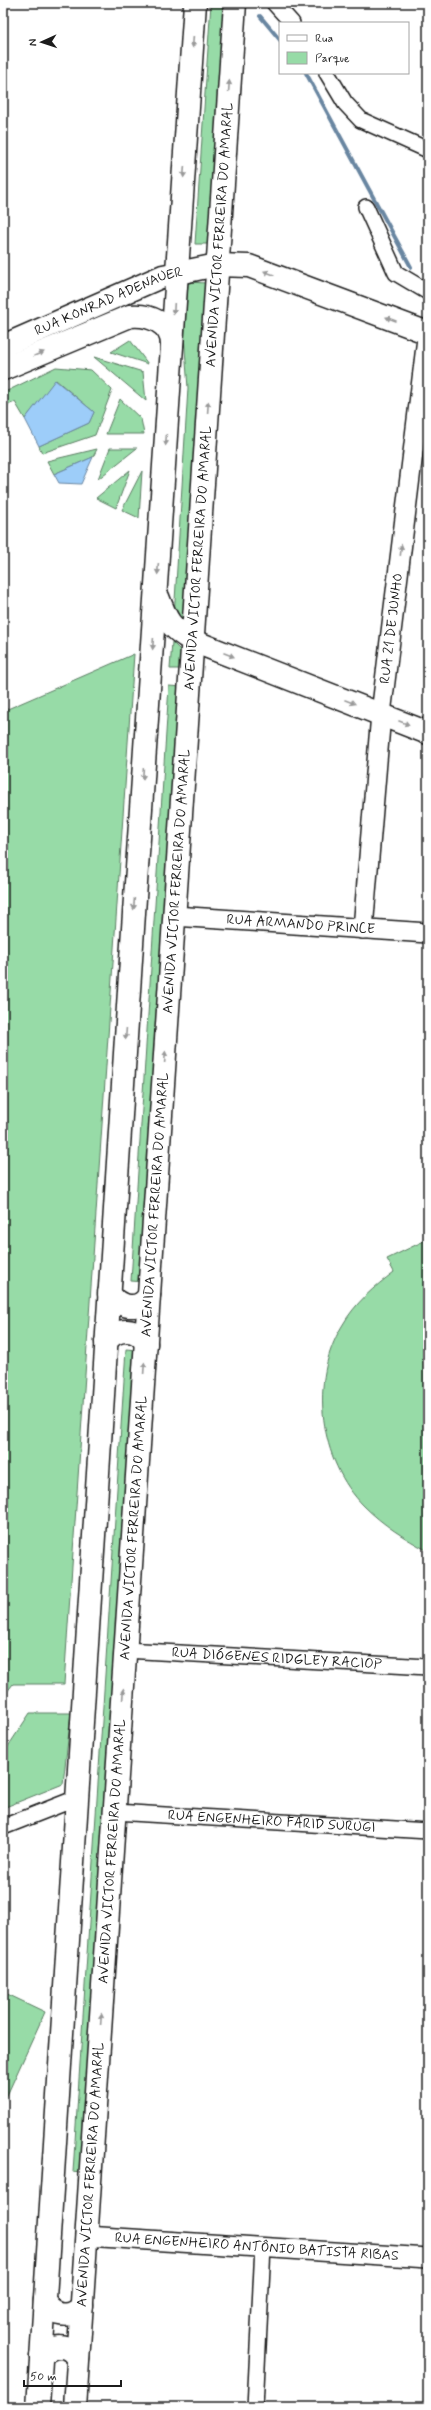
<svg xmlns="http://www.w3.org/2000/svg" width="431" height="2410" viewBox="0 0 431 2410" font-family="Mynerve,sans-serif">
	<rect width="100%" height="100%" fill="#fff"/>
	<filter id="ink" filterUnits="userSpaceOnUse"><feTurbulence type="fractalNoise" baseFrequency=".025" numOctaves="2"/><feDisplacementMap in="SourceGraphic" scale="8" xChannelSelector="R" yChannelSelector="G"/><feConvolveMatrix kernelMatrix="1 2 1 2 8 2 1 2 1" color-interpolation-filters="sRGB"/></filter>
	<g filter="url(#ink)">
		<path fill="#97dba7" stroke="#5a7c62" d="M211 3H226L211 244H195Z
			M188 282 207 283 186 625 174 617 188 388 184 336Z
			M130 340 148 364 111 352Z
			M94 357 143 372 146 401Z
			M56 367 91 370 112 390 95 435 42 453 39 446 89 423 94 412 56 380 25 419 15 402 3 407V393Z
			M120 399 141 419 144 434H106Z
			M110 448H137L98 479Z
			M97 449 93 457 54 474 47 461Z
			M130 470 116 508 96 498Z
			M142 471 139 518 122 510Z
			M172 642 184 654 183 669H170Z
			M134 654 64 1684H13L3 1697V711Z
			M169 686 182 687 145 1282 131 1281Z
			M428 1239V1551C404 1538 383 1525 364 1506 319 1461 309 1380 342 1326 355 1303 374 1287 394 1272L387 1259Z
			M126 1349 137 1350 81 2173 73 2172Z
			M30 1713H71L63 1784 3 1808V1754Z
			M3 1992 45 2012 3 2104Z"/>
		<path fill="#9dcdf9" stroke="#6986a1" d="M55 380 94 412 89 423 39 446 25 419Z
			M93 457 81 484 59 483 54 474Z"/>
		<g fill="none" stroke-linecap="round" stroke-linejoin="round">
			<path stroke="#6986a1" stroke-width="4" d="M260 16 280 40
				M306 73 411 267"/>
			<defs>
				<g id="minor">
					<path d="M274 3 292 23"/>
					<path d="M327 73 345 103 361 120 428 150"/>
					<path d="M366 207 396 273 428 292"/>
					<path id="s1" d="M125 1650 428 1667"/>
					<path id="s2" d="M115 1812 428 1831"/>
					<path d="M3 1827 77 1798"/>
					<path d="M255 2407 263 2247"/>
				</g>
				<g id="tertiary">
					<path id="s3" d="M174 916 428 933"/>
					<path id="s4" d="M363 929 381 714 428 330"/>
					<path id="s5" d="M86 2236 428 2258"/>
				</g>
				<g id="secondary">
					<path id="s6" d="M3 346 163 276 217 265 249 266 428 333"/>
					<path d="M3 369 130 316C149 314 172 323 172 345"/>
					<path d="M193 641 428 733"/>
				</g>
				<g id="trunk">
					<path d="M158 597C167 621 170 628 193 641"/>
					<path d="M109 1293C118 1308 140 1312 149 1295"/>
					<path d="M106 1342C116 1327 139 1327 146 1344"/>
					<path d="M45 2300C52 2316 70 2320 82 2306"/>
					<path d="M41 2357C51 2344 71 2343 78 2359"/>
					<path d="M38 2407 134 913 195 3"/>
					<path id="s7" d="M75 2407 235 3"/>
				</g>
			</defs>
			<use href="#minor" stroke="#1c1c1c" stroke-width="18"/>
			<use href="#tertiary" stroke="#1c1c1c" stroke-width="22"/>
			<use href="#secondary" stroke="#1c1c1c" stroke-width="25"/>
			<use href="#trunk" stroke="#1c1c1c" stroke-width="25"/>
			<use href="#minor" stroke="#fff" stroke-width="15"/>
			<use href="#tertiary" stroke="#fff" stroke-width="19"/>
			<use href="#secondary" stroke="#fff" stroke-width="22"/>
			<use href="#trunk" stroke="#fff" stroke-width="22"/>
		</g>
		<defs><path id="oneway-solid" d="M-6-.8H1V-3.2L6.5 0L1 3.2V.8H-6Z"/></defs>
		<g fill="#999">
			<use href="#oneway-solid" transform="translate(193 42) rotate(94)"/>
			<use href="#oneway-solid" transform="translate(229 86) rotate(-86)"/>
			<use href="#oneway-solid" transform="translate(184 172) rotate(94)"/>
			<use href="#oneway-solid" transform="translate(269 273) rotate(-159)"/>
			<use href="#oneway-solid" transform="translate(174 309) rotate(93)"/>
			<use href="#oneway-solid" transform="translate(391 319) rotate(-159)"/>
			<use href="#oneway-solid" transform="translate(39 354) rotate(-23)"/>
			<use href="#oneway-solid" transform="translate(208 407) rotate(-86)"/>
			<use href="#oneway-solid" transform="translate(166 440) rotate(94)"/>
			<use href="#oneway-solid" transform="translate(401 550) rotate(-83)"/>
			<use href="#oneway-solid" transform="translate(158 569) rotate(94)"/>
			<use href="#oneway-solid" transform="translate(153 644) rotate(94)"/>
			<use href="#oneway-solid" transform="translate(229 655) rotate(21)"/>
			<use href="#oneway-solid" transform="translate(350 702) rotate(21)"/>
			<use href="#oneway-solid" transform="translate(404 723) rotate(21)"/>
			<use href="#oneway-solid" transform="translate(143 774) rotate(94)"/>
			<use href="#oneway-solid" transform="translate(134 904) rotate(94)"/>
			<use href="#oneway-solid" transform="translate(126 1034) rotate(94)"/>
			<use href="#oneway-solid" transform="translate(165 1057) rotate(-86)"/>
			<use href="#oneway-solid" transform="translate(144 1368) rotate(-86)"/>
			<use href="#oneway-solid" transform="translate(123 1694) rotate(-86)"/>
			<use href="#oneway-solid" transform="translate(101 2019) rotate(-86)"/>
		</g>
	</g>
	<g text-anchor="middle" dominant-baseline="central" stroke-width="4" stroke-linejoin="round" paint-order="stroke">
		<g font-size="14" fill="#1c1c1c" stroke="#fff">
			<text stroke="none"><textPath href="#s7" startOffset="2177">AVENIDA VICTOR FERREIRA DO AMARAL</textPath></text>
			<text stroke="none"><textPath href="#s6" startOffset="115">RUA KONRAD ADENAUER</textPath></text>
			<text stroke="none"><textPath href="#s7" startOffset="1853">AVENIDA VICTOR FERREIRA DO AMARAL</textPath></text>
			<text stroke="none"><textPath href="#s4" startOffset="302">RUA 21 DE JUNHO</textPath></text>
			<text stroke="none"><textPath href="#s7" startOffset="1529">AVENIDA VICTOR FERREIRA DO AMARAL</textPath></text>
			<text stroke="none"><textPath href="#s3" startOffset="127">RUA ARMANDO PRINCE</textPath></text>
			<text stroke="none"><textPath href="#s7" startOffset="1205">AVENIDA VICTOR FERREIRA DO AMARAL</textPath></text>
			<text stroke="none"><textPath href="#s7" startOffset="881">AVENIDA VICTOR FERREIRA DO AMARAL</textPath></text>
			<text stroke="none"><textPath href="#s1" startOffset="152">RUA DIÓGENES RIDGLEY RACIOP</textPath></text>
			<text stroke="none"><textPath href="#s2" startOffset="157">RUA ENGENHEIRO FARID SURUGI</textPath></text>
			<text stroke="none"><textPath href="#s7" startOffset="557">AVENIDA VICTOR FERREIRA DO AMARAL</textPath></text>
			<text stroke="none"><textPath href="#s7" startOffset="233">AVENIDA VICTOR FERREIRA DO AMARAL</textPath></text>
			<text stroke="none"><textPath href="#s5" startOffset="171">RUA ENGENHEIRO ANTÔNIO BATISTA RIBAS</textPath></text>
		</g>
	</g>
	<rect width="431" height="2410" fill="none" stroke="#fff" stroke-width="16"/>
	<rect x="8" y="8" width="415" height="2394" fill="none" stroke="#1c1c1c" stroke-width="1.5" filter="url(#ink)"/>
	<rect x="279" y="22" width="130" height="52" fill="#ffffff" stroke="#a4a4a4"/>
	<rect x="287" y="35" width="20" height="6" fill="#ffffff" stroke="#a4a4a4"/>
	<text x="315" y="42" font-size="12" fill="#1c1c1c">Rua</text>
	<rect x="287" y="52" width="20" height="12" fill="#97dba7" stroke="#a4a4a4"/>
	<text x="315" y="62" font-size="12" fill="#1c1c1c">Parque</text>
	<g transform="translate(42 42) rotate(267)" stroke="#ffffff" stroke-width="3" paint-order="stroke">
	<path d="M0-3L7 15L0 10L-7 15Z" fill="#1c1c1c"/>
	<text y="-6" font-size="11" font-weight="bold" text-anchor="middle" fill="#1c1c1c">N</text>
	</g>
	<path d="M24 2380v6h97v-6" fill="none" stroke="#1c1c1c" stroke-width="2"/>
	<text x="30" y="2380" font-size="12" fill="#1c1c1c" stroke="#ffffff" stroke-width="3" paint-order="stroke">50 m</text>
</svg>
